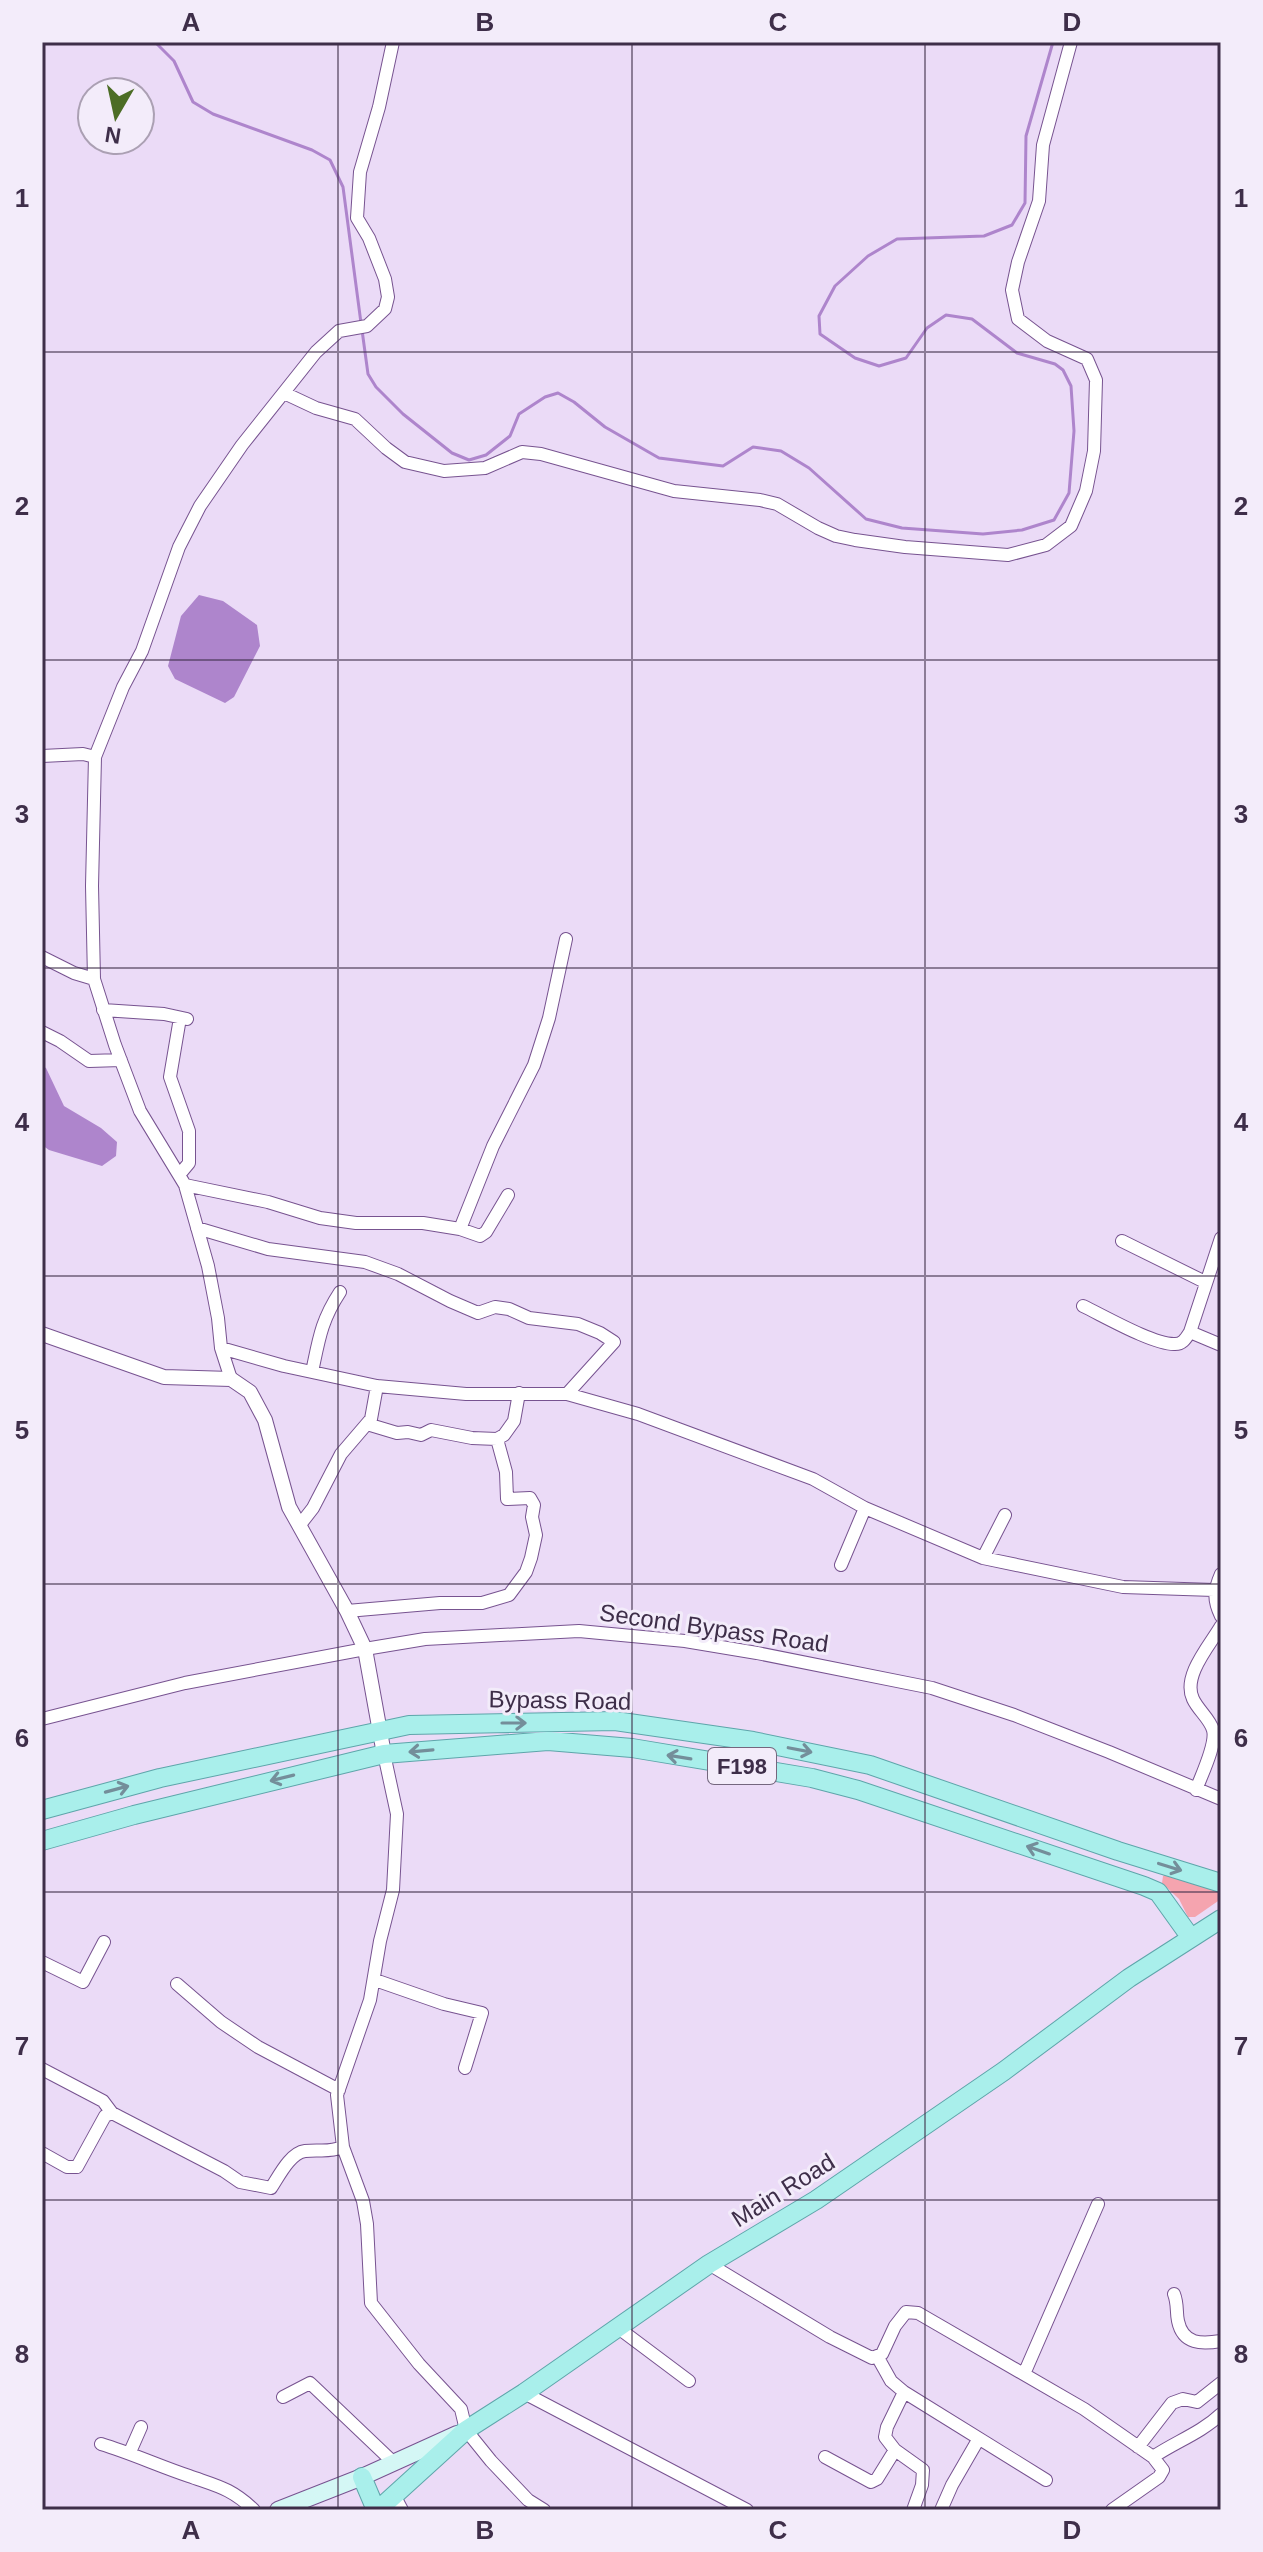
<svg xmlns="http://www.w3.org/2000/svg" width="1263" height="2552" viewBox="0 0 1263 2552" font-family="Arial,sans-serif">
	<rect width="100%" height="100%" fill="#ebdbf7"/>
	<path fill="#f5a4af" d="M1167 1874 1220 1891 1221 1899 1195 1917H1188L1179 1899 1162 1883 1163 1876Z"/>
	<path fill="#ae85cc" d="M199 595 223 601 257 625 260 646 234 697 225 703 175 679 168 666 181 616Z
		M42 1066 46 1068 64 1106 101 1128 117 1142 116 1156 102 1166 49 1150 42 1145Z"/>
	<g fill="none" stroke-linecap="round" stroke-linejoin="round">
		<path stroke="#ae85cc" stroke-width="3" d="M155 42 174 61 193 102 213 114 312 150 330 160 343 187 361 323
			M362 330 368 374 376 387 403 414 452 453 469 460 486 455 510 436 519 414 545 397 558 393 574 402 605 427 659 458 723 466 753 447 781 451 809 468 866 519 902 528 983 534 1022 530 1054 520 1069 493 1074 431 1071 386 1063 370 1055 364 1017 353 972 319 946 315 927 328 906 358 879 366 855 358 820 334 819 316 835 286 868 256 897 239 984 236 1012 225 1025 203 1026 136 1053 42"/>
		<defs>
			<path id="minor" d="M284 393 316 408 355 419 386 448 405 462 444 471 485 468 522 452 541 454 674 491 760 500 777 504 818 528 836 536 855 540 905 547 1008 555 1046 545 1071 526 1086 491 1094 451 1096 380 1087 359 1047 341 1018 319 1012 290 1018 262 1039 201 1043 145 1071 42
				M42 756 83 754 95 757
				M42 957 74 973 94 979
				M103 1010 164 1014 187 1019
				M42 1032 60 1041 89 1061 121 1060
				M179 1175 189 1163V1131L170 1077 180 1018
				M185 1185 268 1202 320 1218 356 1223H423L460 1229 480 1236 486 1232 508 1195
				M197 1228 268 1249 365 1262 398 1274 450 1301 478 1313 495 1307 509 1309 529 1318 578 1324 600 1333 614 1342 567 1394
				M460 1229 493 1146 534 1065 549 1018 566 939
				M1122 1241 1205 1282
				M1083 1306C1104 1316 1154 1345 1175 1344 1183 1344 1186 1338 1190 1332L1221 1238
				M1190 1332 1221 1345
				M221 1348 284 1366 377 1386 466 1394H567L638 1414 813 1479 865 1508 983 1558 1123 1587 1214 1590
				M312 1372C319 1339 321 1321 340 1292
				M231 1379 221 1348 218 1318 208 1266 185 1185 140 1111 115 1045 94 979 92 886 95 757 123 687 142 651 179 547 200 506 242 445 316 352 339 331 367 326 385 309 388 297 385 279 369 238 357 218 360 172 379 107 393 42
				M367 1424 397 1433 408 1432 421 1435 431 1430 472 1438 497 1439 504 1435 514 1421 519 1393
				M299 1526 313 1508 341 1454 371 1419 377 1386
				M983 1558 1005 1515
				M841 1565 865 1508
				M1221 1574C1214 1590 1213 1600 1221 1616
				M347 1611 440 1603H482L509 1595 526 1572 531 1558 536 1535 532 1517 534 1505 530 1498 507 1499 506 1472 497 1439
				M42 1719 185 1683 365 1649 425 1639 579 1631 685 1641 757 1653 932 1688 1014 1715 1109 1752 1221 1799
				M384 1754 397 1814 393 1890 380 1941 370 2000 337 2095 343 2147 363 2201 367 2224 371 2303 419 2364 461 2409 466 2430 491 2461 528 2500 544 2510
				M1196 1790C1201 1776 1217 1744 1213 1730 1210 1719 1198 1710 1193 1699 1182 1676 1210 1645 1221 1626
				M42 1962 83 1982 104 1942
				M375 1980 444 2004 482 2013 465 2068
				M177 1984 221 2022 258 2047 339 2090
				M42 2069 103 2101 112 2113
				M42 2153 67 2167H77L105 2116 112 2113 224 2171 240 2182 271 2188C279 2176 290 2153 305 2151 321 2149 327 2153 343 2147
				M709 2264 830 2337 872 2358 882 2354 895 2326 906 2312 918 2313 1084 2409 1153 2457 1163 2470 1159 2477 1112 2510
				M1174 2294C1178 2304 1176 2312 1178 2321 1183 2345 1202 2344 1221 2341
				M617 2327 689 2381
				M877 2356 891 2381 904 2392 1046 2480
				M1024 2374 1098 2204
				M904 2392 887 2427 885 2437 895 2450 923 2470 922 2485 913 2510
				M524 2393 747 2510
				M283 2397 310 2383 394 2463
				M101 2444C131 2453 159 2466 189 2476 217 2486 231 2488 254 2510
				M1138 2447 1172 2403 1183 2399 1197 2402 1221 2383
				M130 2452 141 2427
				M825 2457 871 2482 877 2479 895 2450
				M1153 2457C1175 2442 1201 2433 1221 2414
				M394 2495 402 2510
				M941 2510 952 2485 978 2440"/>
			<path id="tertiary" d="M42 1334 164 1377 231 1379 250 1392 265 1420 289 1507 347 1611 365 1649 384 1754"/>
			<path id="secondary" d="M278 2510 362 2477 457 2434"/>
			<path id="primary" d="M42 1810 160 1778 409 1725 615 1721 753 1741 870 1765 1118 1851 1221 1883
				M42 1841 134 1815 384 1754 548 1741 632 1748 812 1778 858 1790 1144 1886 1158 1892 1191 1938
				M362 2477 376 2510
				M378 2510 466 2430 524 2393 709 2264 816 2200 1004 2071 1129 1978 1221 1919"/>
		</defs>
		<use href="#minor" stroke="#775390" stroke-width="14"/>
		<use href="#tertiary" stroke="#775390" stroke-width="16"/>
		<use href="#secondary" stroke="#775390" stroke-width="18"/>
		<use href="#primary" stroke="#5ea5aa" stroke-width="20"/>
		<use href="#minor" stroke="#fff" stroke-width="12"/>
		<use href="#tertiary" stroke="#fff" stroke-width="14"/>
		<use href="#secondary" stroke="#d4f7f5" stroke-width="16"/>
		<use href="#primary" stroke="#a9efeb" stroke-width="18"/>
	</g>
	<defs><path id="oneway-shaft" d="M-6 0H5M1.5-3L5.5 0L1.5 3" fill="none" stroke-width="1.6" stroke-linecap="round" stroke-linejoin="round" transform="scale(2)"/></defs>
	<g stroke="#748e9a">
		<use href="#oneway-shaft" transform="translate(514 1723)"/>
		<use href="#oneway-shaft" transform="translate(800 1750) rotate(11)"/>
		<use href="#oneway-shaft" transform="translate(421 1751) rotate(175)"/>
		<use href="#oneway-shaft" transform="translate(679 1757) rotate(-171)"/>
		<use href="#oneway-shaft" transform="translate(282 1778) rotate(166)"/>
		<use href="#oneway-shaft" transform="translate(117 1789) rotate(-15)"/>
		<use href="#oneway-shaft" transform="translate(1038 1850) rotate(-161)"/>
		<use href="#oneway-shaft" transform="translate(1170 1867) rotate(17)"/>
	</g>
	<path fill="none" stroke="#3e2e49" stroke-width="2" stroke-opacity="0.55" d="M338 42V2510M632 42V2510M925 42V2510M42 352H1221M42 660H1221M42 968H1221M42 1276H1221M42 1584H1221M42 1892H1221M42 2200H1221"/>
	<g text-anchor="middle" dominant-baseline="central" stroke-width="6" stroke-linejoin="round" paint-order="stroke">
		<rect fill="#f3ecfa" stroke="#74677e" stroke-width="2" x="708" y="1748" width="68" height="36" rx="6"/>
		<g font-size="22" font-weight="bold" fill="#3e2e49">
			<text x="742" y="1766">F198</text>
		</g>
		<g font-size="24" fill="#3e2e49" stroke="#f3ecfa">
			<text transform="translate(714 1628) rotate(8)">Second Bypass Road</text>
			<text transform="translate(560 1700) rotate(1)">Bypass Road</text>
			<text transform="translate(783 2190) rotate(-32)">Main Road</text>
		</g>
	</g>
	<rect width="1263" height="2552" fill="none" stroke="#f3ecfa" stroke-width="88"/>
	<g transform="translate(116 116) rotate(189)"><circle r="38" fill="#f3ecfa" stroke="#aba0b3" stroke-width="2"/>
	<path d="M0-6L14 30L0 20L-14 30Z" fill="#4c6d25"/>
	<text y="-12" font-size="22" font-weight="bold" text-anchor="middle" fill="#3e2e49">N</text>
	</g>
	<rect x="44" y="44" width="1175" height="2464" fill="none" stroke="#3e2e49" stroke-width="3"/>
	<g font-size="26" text-anchor="middle" font-weight="bold" fill="#3e2e49">
		<text x="191" y="31">A</text>
		<text x="485" y="31">B</text>
		<text x="778" y="31">C</text>
		<text x="1072" y="31">D</text>
		<text x="22" y="207">1</text>
		<text x="1241" y="207">1</text>
		<text x="22" y="515">2</text>
		<text x="1241" y="515">2</text>
		<text x="22" y="823">3</text>
		<text x="1241" y="823">3</text>
		<text x="22" y="1131">4</text>
		<text x="1241" y="1131">4</text>
		<text x="22" y="1439">5</text>
		<text x="1241" y="1439">5</text>
		<text x="22" y="1747">6</text>
		<text x="1241" y="1747">6</text>
		<text x="22" y="2055">7</text>
		<text x="1241" y="2055">7</text>
		<text x="22" y="2363">8</text>
		<text x="1241" y="2363">8</text>
		<text x="191" y="2539">A</text>
		<text x="485" y="2539">B</text>
		<text x="778" y="2539">C</text>
		<text x="1072" y="2539">D</text>
	</g>
</svg>
